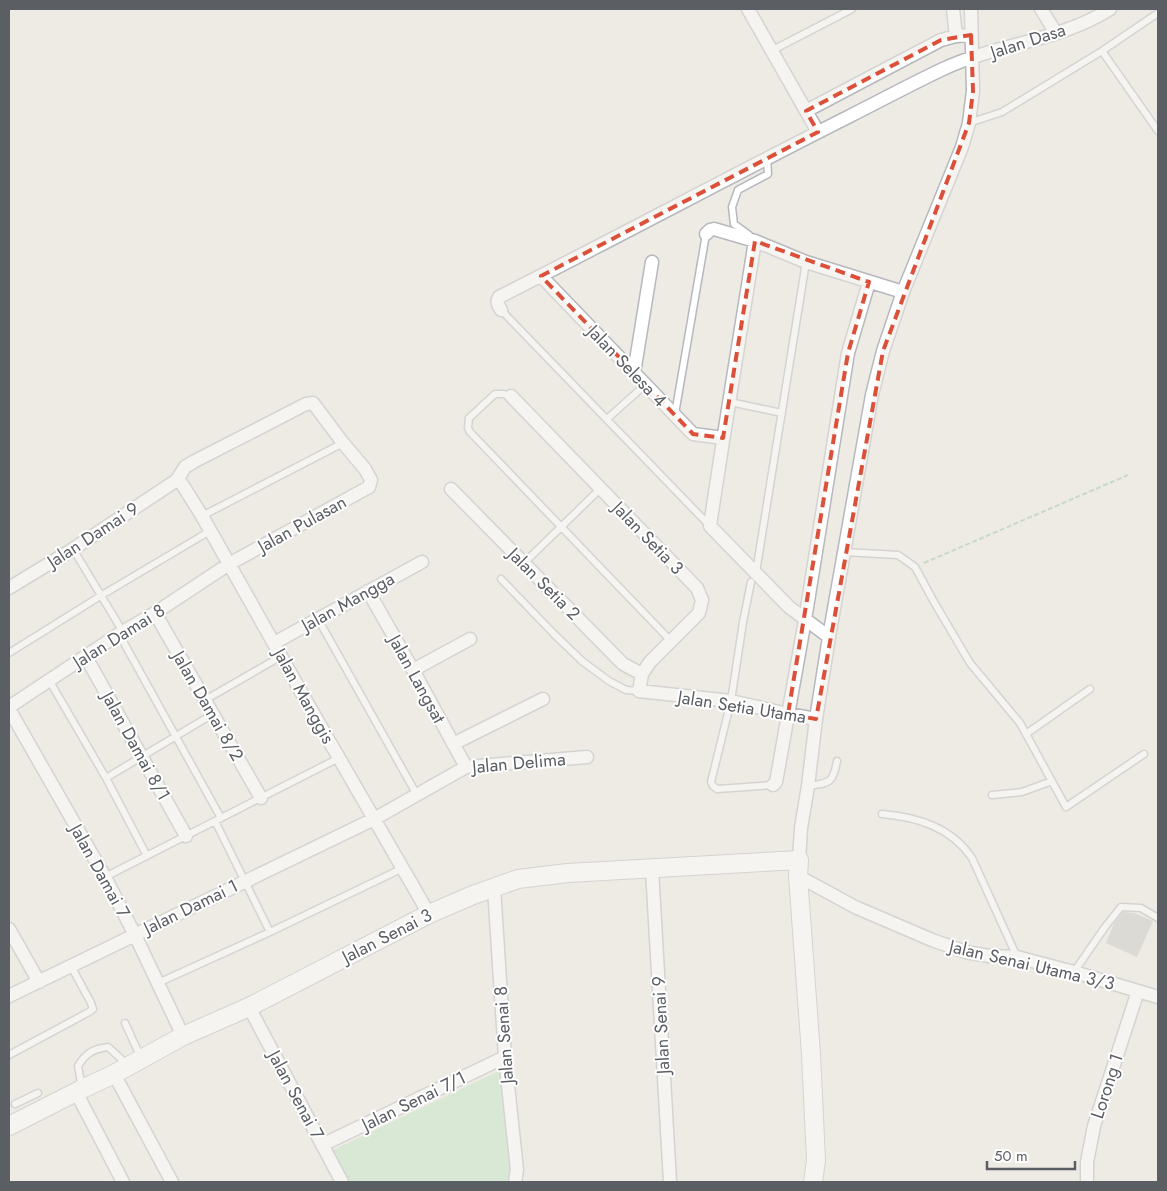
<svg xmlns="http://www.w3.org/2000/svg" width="1167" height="1191" viewBox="0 0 1167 1191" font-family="Jost,sans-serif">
	<rect width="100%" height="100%" fill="#edebe3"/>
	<path fill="#c1e3c3" d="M503 1069 511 1174 509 1182H348L331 1151Z"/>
	<path fill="#c8c6c0" d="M1123 912 1134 913 1153 921 1137 957 1106 943 1114 923Z"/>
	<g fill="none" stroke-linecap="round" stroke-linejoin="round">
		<defs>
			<path id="lane" d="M771 51 852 9
				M1102 51 1158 131
				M969 123 1002 112 1102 51 1158 13
				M749 235 734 224 732 207 738 190 768 174 767 159
				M501 310 710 526
				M511 396 503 394H495L469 418 468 428 470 432 671 641
				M730 402 782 413
				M675 414 706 234
				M607 419 645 385
				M202 516 343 443
				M73 549 123 632
				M844 552 898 555 915 567 934 602 970 663 1020 723 1066 807 1144 754
				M524 563 600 489
				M756 572 806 262
				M501 579 554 634 582 661 609 681 626 690 639 691
				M751 582 743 622 731 701 711 782 713 786 717 789 773 785
				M318 619 417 795
				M119 634 221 818
				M9 653 102 595 210 531
				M49 680 106 778 147 856
				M205 700 273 661
				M1026 734 1090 689
				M106 778 213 714
				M808 786C829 783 833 784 837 761
				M992 795 1022 792 1052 781
				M882 814C917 817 951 827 972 858L1017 957
				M215 821 270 932
				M105 877 339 758
				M1074 972 1105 927 1121 907 1141 908 1158 918
				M158 983 270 932 403 868
				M125 1023 141 1058
				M9 1055 89 1012 93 1009 91 1003 71 966
				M82 1088 78 1066C86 1053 93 1049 108 1047L128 1065
				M15 1104 38 1093"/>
			<path id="street" d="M748 9 818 132
				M953 9 956 36
				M1041 9 1056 33
				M806 111 941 40 956 36 971 35
				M706 234 710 230 714 229 755 241 806 262 903 292
				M755 241C740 336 724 431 710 526L789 607 829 637
				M541 276 693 434 723 438
				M501 310C498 305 496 302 499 297 616 238 731 176 848 117 880 101 911 84 943 69 996 44 1060 41 1110 9
				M634 373 652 262
				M511 396 697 588 702 600 699 613 650 662 642 674 639 691 731 701 788 714 816 719
				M177 480 182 484 202 516 313 713 429 914
				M451 489 623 664 642 674
				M9 588 73 549 177 480 185 467 195 461 306 404 313 403 343 443 365 469 371 480 369 487 229 564 155 613 119 634 9 707
				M368 591 413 670 466 767
				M155 613 261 798
				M274 643 422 562
				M86 657 186 836
				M413 670 470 639
				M9 709 105 877 135 935 183 1036
				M453 744 543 699
				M773 785 776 782 805 620 848 353 869 282
				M799 860 801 828 808 786 816 719 829 637 872 395 883 351 903 292 962 147 969 123 973 91 971 9
				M652 869 670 1182
				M798 876 855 907 932 940 966 952 989 956 1017 957 1074 972 1158 997
				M494 888 505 1057 517 1170 515 1182
				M9 929 39 982
				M9 996 374 819 466 767 587 757
				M249 1007 342 1182
				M114 1074 172 1182
				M76 1092 123 1182
				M322 1145 505 1057
				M1087 1182V1162L1094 1126 1138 991"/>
			<path id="secondary" d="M9 1126 82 1089 114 1074 183 1036 249 1007 429 914 473 895 518 879 568 873 799 860 798 876 811 1054 816 1160 813 1182"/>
		</defs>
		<use href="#lane" stroke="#b6b8bd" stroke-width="9"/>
		<use href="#street" stroke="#b6b8bd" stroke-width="15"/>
		<use href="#secondary" stroke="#b5b7bc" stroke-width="20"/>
		<path stroke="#9bc3a9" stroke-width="2" stroke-dasharray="5 2.5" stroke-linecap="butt" d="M924 563 1128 475"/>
		<use href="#lane" stroke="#fff" stroke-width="6"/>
		<use href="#street" stroke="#fff" stroke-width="12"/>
		<use href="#secondary" stroke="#fff" stroke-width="18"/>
	</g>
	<path d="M0 0H1167V1191H0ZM971 35 973 91 969 123 883 351 816 719 788 714 848 353 869 282 755 241 723 438 693 434 541 276 818 132 806 111 941 40Z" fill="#edebe3" fill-opacity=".55" fill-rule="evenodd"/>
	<path fill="none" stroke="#dc503a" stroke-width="4" stroke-dasharray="10 6" stroke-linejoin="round" d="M971 35 973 91 969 123 883 351 816 719 788 714 848 353 869 282 755 241 723 438 693 434 541 276 818 132 806 111 941 40Z"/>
	<g text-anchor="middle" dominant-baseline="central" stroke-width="4" stroke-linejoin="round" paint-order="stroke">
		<g font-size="18" fill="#5b5e63" stroke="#fff">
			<text transform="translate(1028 41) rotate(-18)">Jalan Dasa</text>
			<text transform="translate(627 366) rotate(46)">Jalan Selesa 4</text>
			<text transform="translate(302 524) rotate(-29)">Jalan Pulasan</text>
			<text transform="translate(93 535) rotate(-33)">Jalan Damai 9</text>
			<text transform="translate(648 538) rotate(46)">Jalan Setia 3</text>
			<text transform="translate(544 584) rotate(45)">Jalan Setia 2</text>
			<text transform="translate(348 602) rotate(-29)">Jalan Mangga</text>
			<text transform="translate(119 636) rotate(-32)">Jalan Damai 8</text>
			<text transform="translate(417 679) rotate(61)">Jalan Langsat</text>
			<text transform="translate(304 696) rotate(61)">Jalan Manggis</text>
			<text transform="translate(208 706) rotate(60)">Jalan Damai 8/2</text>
			<text transform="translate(742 707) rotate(9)">Jalan Setia Utama</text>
			<text transform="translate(136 746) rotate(61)">Jalan Damai 8/1</text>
			<text transform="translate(519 763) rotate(-5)">Jalan Delima</text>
			<text transform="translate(100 871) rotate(61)">Jalan Damai 7</text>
			<text transform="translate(191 907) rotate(-26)">Jalan Damai 1</text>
			<text transform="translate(387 936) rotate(-27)">Jalan Senai 3</text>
			<text transform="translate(1032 965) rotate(13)">Jalan Senai Utama 3/3</text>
			<text transform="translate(661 1025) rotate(-93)">Jalan Senai 9</text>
			<text transform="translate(504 1035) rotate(-94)">Jalan Senai 8</text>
			<text transform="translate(1107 1086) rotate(-72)">Lorong 1</text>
			<text transform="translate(296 1095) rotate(62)">Jalan Senai 7</text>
			<text transform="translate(414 1101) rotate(-26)">Jalan Senai 7/1</text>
		</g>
	</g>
	<rect width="1167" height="1191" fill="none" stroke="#5b5e63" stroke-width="20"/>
	<path d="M987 1161v8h88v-8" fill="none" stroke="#5b5e63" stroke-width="2.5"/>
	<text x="994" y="1161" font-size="15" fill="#5b5e63" stroke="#ffffff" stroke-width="4" paint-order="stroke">50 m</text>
</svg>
